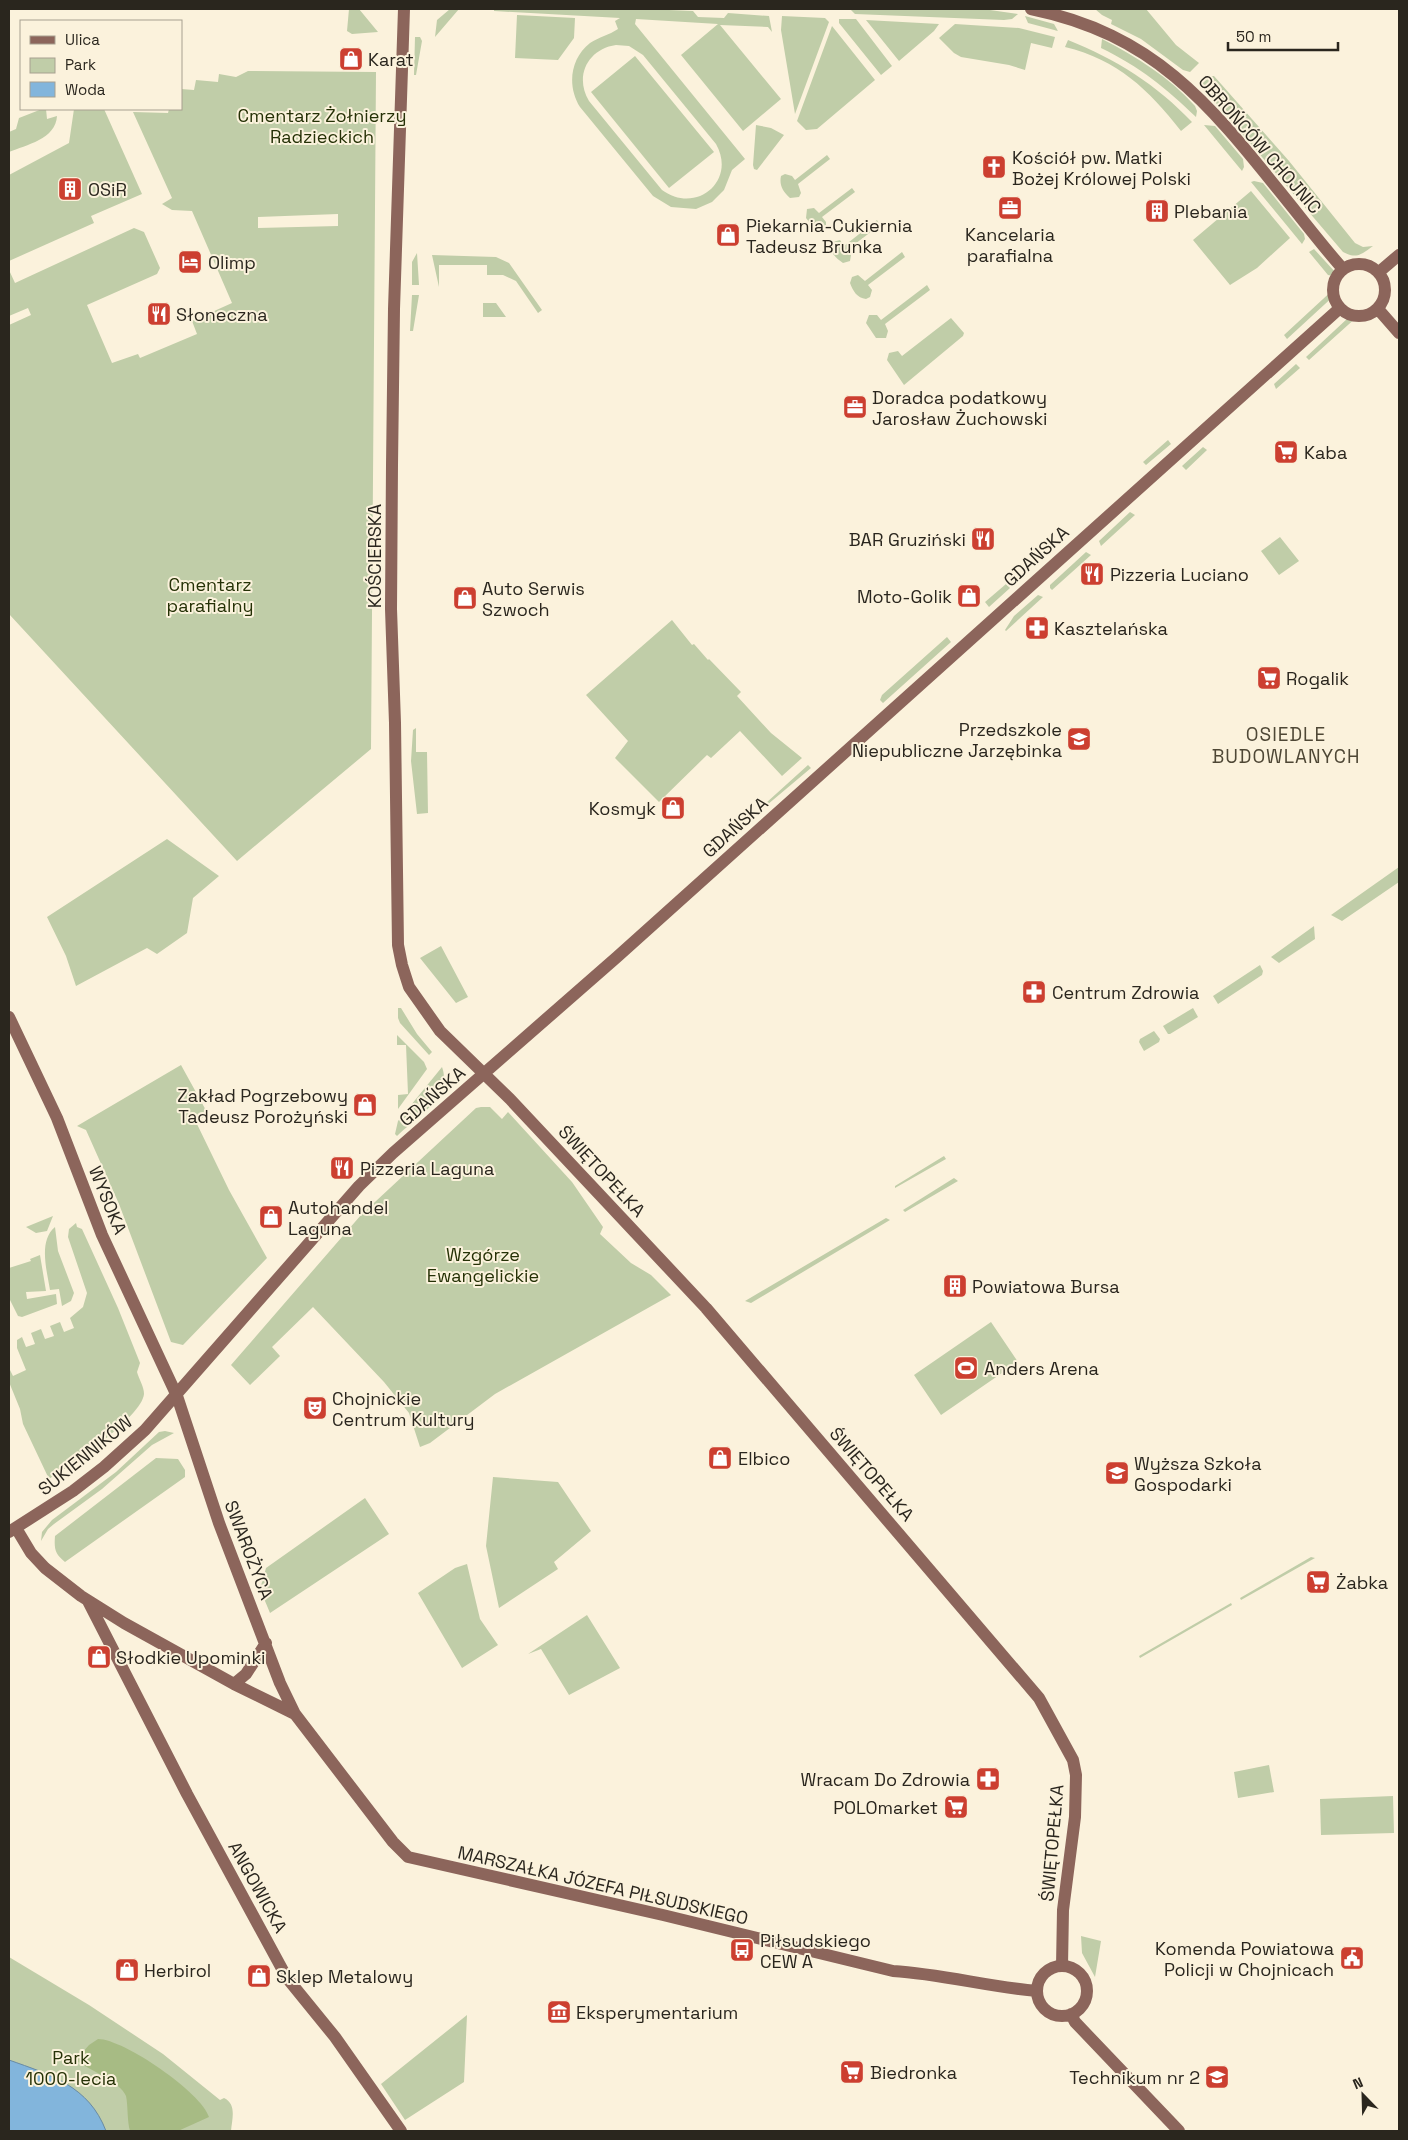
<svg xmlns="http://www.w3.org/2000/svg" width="1408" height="2140" viewBox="0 0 1408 2140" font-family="'Space Grotesk',sans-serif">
	<rect width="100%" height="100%" fill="#fbf2dc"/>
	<path fill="#c0cda8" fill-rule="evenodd" d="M349 9H359L378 32 352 34 347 31Z
		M450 9H481H459L435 37 437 20Z
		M494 9H645L693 11 698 17 724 18 728 13 769 16 772 32 768 27 720 25 781 99 743 131 681 55 718 24 636 19 635 24 745 159 732 170 724 190 712 202 696 209 671 207 653 196 580 107C567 86 570 59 590 43 599 37 609 35 618 29L615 21 620 18 494 11ZM616 45 629 46 643 55 716 144C737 181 696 215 662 190L589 101C574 76 588 49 616 45Z
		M850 9H983L1018 14 1012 19 1004 20 855 14Z
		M1095 9H1146L1176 45 1199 63 1190 72 1183 70 1141 39 1111 24 1112 20 1102 15Z
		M517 15 575 18 574 38 558 60 515 58Z
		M782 16 825 18 829 22 795 114 781 30Z
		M1025 16 1054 24 1058 31 1028 23Z
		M839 19H856L892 66 881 75 839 23Z
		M866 20 939 24 934 31 899 61Z
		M955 24 1019 28 1055 37 1052 48 1031 43 1025 70 1009 65 961 57 954 53 939 38Z
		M832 26 875 80 817 129 806 130 797 121Z
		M415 37H420L422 41 416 75H414Z
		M1102 39C1137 57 1169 77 1195 106L1197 111 1196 117C1166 88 1140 67 1101 48Z
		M1068 40C1116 59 1157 85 1192 122L1181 131C1148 89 1118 60 1065 47Z
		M635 56 714 152 669 188 591 92Z
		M248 71 376 72 371 749 237 861 9 614V325L31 315 28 308 9 316V270L15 283 134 228 144 232 160 268 157 274 87 305 112 363 138 354 140 358 197 334 192 321 232 303 192 211 172 210 162 204 172 198 133 112 168 113 169 109H181V89L194 90 196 80 218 82 219 74 236 77ZM338 214V226L258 228V217Z
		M1210 76H1214L1289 161 1355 243 1363 247 1373 246C1361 255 1356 259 1343 252L1204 89 1201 85 1205 79Z
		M42 109H46L47 119 57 116C56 139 26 145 9 152V132L16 129 19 118Z
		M74 109H104L142 194 91 216 94 223 9 261V175L69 143Z
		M756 125 771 128 784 135 757 170 754 169 753 165Z
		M1204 125 1215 126 1243 159 1244 167 1242 171Z
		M827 155 830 159 798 184 801 193 799 197 790 198C783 192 779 185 781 176L785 174 792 176 795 180Z
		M1254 181 1263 183 1304 234 1305 239 1302 244 1251 182Z
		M852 188 855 192 822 217 826 222V228L821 231H816L806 218 807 209 814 208 819 213Z
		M1251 191 1290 238 1257 268 1230 285 1193 240Z
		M877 220 880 225 847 250 851 255 850 261 843 263C836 258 827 251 833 242L840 240 844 246Z
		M1314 249 1336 273 1333 276 1328 275 1309 252Z
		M902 252 905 257 868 285 872 290 870 297 866 299C857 298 853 291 850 283L852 277 858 275 865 281Z
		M417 253 419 285H412V262Z
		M432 255 496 257 509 263 542 310 538 313 516 281 503 275H487V265H439V287Z
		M927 285 930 290 885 324 888 331 886 338H876L866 323 869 315H877L881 320Z
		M1336 287H1339L1337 293 1287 339 1284 335Z
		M412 295H419L413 331H410Z
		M483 303H496L506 317H483Z
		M1358 316 1309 360 1306 357 1348 318Z
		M951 318 964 333 963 336 904 385 887 360 889 353 898 351 902 356Z
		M1296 364 1300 368 1276 389 1274 384Z
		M1168 440 1171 444 1146 465 1143 462Z
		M1203 447 1207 450 1186 470 1182 466Z
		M1130 512 1135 515 1101 546 1099 541Z
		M1280 537 1299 561 1279 575 1261 551Z
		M1086 552 1091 555 1052 590 1050 588V585Z
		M1006 584 1010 588 989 607 985 602Z
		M1038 595 1043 597 1006 631 1005 630 1014 616Z
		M672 620 692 645 694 644 708 660 709 659 741 692 737 696 771 733 802 758 782 776 740 731 711 758 707 755 659 802 615 758 628 741 586 695Z
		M947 637 951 642 883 703 880 700 882 695Z
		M416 728V752H427L428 813 417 814 411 761 413 730Z
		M808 765 811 768 767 805 766 803Z
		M167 839 219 876 193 898 187 933 157 954 147 948 76 986 66 956 47 917Z
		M1399 867V882L1342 921 1331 915Z
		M1314 926 1315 939 1279 963 1271 957Z
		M441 946 468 997 456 1003 420 958Z
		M1260 965 1263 971 1262 975 1218 1004 1213 996Z
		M398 1008H401L417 1034 432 1052 429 1055 400 1023 398 1018Z
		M1193 1008 1198 1017 1170 1034H1168L1163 1026Z
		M1154 1031 1160 1039 1159 1042 1144 1051 1139 1042 1140 1039Z
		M397 1035 424 1062 427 1069 398 1109V1095L408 1094 406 1045H397Z
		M181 1065 208 1114 196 1122 229 1190 267 1258 183 1345 171 1342 119 1204 86 1130 77 1126Z
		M442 1067C453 1097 416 1118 397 1136L395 1134 398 1121Z
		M481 1107H490L502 1119 508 1112 572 1182 603 1227 600 1234 631 1263 651 1275 671 1295 495 1394 430 1443 420 1447 409 1413 384 1382 313 1307 272 1347 280 1356 250 1385 231 1365 361 1215 476 1108Z
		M944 1156 946 1159 895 1188V1186Z
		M954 1178 958 1181 905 1212 903 1210Z
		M53 1216 47 1231 36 1233 26 1227Z
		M886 1218 890 1220 751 1303 745 1301Z
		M76 1223 77 1227 82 1229 118 1308 140 1363 137 1372C139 1379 144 1387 144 1394 142 1417 69 1467 49 1479L23 1424 20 1409 9 1382V1368L13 1376 26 1370 17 1348V1340L22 1337 26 1347 35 1344 31 1333 41 1329 45 1339 54 1336 50 1326 60 1322 64 1332 74 1328 70 1318 83 1307 87 1293 68 1237 69 1229Z
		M55 1227 58 1251 74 1293 71 1301 62 1306 59 1289 50 1290C47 1271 38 1241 55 1227Z
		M40 1255 46 1291 26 1292 27 1299 56 1294 57 1304 22 1317 18 1316 9 1298V1268L31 1261 30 1259Z
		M991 1322 1018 1362 941 1415 914 1375Z
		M165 1431 174 1433 152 1445 102 1489 54 1524 48 1529 41 1541 42 1532 52 1520 116 1472 159 1432Z
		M156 1458 178 1459 185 1470V1477L65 1562C55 1554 54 1549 55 1536Z
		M493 1477 558 1482 591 1531 554 1562 558 1569 499 1608 486 1546Z
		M365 1498 389 1534 270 1613 260 1589 266 1568Z
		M1311 1557 1315 1558 1241 1600 1240 1598Z
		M467 1564 480 1619 498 1645 462 1668 418 1593 455 1568Z
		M1231 1603 1232 1605 1140 1658 1139 1656Z
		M587 1615 620 1668 569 1695 541 1649 528 1654Z
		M1269 1765 1274 1792 1238 1798 1234 1772Z
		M1393 1796 1394 1833 1321 1835 1320 1799Z
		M1081 1936 1101 1941 1095 1977 1082 1953Z
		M9 1957 89 2005 163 2054 220 2100 224 2098C237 2104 232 2119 231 2131H9Z
		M467 2015 464 2082 405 2120 381 2084Z"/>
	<path fill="#a7bb84" d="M98 2039C124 2039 202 2093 209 2117L178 2131H130C127 2121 128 2104 126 2096 120 2081 88 2070 76 2060L89 2045Z"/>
	<path fill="#82b5dc" stroke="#688aa3" d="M9 2060C51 2075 89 2086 106 2131H9Z"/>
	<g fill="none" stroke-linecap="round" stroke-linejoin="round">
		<path stroke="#8c655b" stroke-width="12" d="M404 9 394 309 392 465 391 609 395 723 398 945 402 965 409 987 440 1031 510 1099 706 1308 1039 1698 1073 1760 1076 1775 1075 1817 1063 1910 1062 1966
			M1031 9C1163 36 1217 114 1297 213 1312 232 1327 251 1343 269
			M1333 290a26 26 0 1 1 52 0a26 26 0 1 1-52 0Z
			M1379 272 1399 255
			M1378 309 1399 333
			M9 1017 57 1118 102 1235 177 1396 219 1523 280 1683 295 1714
			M16 1528 31 1553 45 1568 81 1596 124 1623 234 1684 295 1714 393 1842 408 1857 663 1915 893 1971C942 1974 989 1987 1037 1991
			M9 1532 73 1491 104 1467 145 1430 359 1186 393 1153 617 957 1340 308
			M88 1601 187 1794 287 1978 335 2037 401 2131
			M234 1684 246 1674 266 1643
			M1037 1991a25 25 0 1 1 50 0a25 25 0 1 1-50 0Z
			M1071 2014 1075 2022 1179 2131"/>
	</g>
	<defs>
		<symbol id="shop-square" viewBox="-11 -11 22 22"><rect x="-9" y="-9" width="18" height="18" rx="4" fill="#cc3f30" stroke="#fbf2dc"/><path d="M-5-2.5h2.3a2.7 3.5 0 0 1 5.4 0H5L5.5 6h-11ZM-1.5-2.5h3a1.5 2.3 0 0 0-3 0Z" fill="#fff"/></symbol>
		<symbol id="church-square" viewBox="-11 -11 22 22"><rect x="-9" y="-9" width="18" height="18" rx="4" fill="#cc3f30" stroke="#fbf2dc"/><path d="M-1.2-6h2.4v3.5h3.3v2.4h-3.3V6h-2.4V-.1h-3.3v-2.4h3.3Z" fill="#fff"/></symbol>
		<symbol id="building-square" viewBox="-11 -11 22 22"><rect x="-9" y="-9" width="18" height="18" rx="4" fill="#cc3f30" stroke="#fbf2dc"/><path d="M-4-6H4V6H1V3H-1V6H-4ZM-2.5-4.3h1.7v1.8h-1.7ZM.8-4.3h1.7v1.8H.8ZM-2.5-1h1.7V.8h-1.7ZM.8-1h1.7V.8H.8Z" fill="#fff"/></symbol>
		<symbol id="office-square" viewBox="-11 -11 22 22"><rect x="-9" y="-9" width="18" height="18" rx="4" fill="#cc3f30" stroke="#fbf2dc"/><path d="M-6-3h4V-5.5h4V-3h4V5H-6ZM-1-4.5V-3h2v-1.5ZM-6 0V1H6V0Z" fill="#fff"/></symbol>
		<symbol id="hotel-square" viewBox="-11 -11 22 22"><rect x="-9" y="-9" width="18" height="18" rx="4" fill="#cc3f30" stroke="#fbf2dc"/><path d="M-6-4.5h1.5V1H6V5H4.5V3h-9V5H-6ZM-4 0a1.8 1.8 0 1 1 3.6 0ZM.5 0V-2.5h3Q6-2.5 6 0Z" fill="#fff"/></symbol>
		<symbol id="restaurant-square" viewBox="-11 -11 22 22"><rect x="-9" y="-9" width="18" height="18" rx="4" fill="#cc3f30" stroke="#fbf2dc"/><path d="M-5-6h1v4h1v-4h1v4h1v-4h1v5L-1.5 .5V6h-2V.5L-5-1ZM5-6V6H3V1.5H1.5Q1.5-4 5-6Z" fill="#fff"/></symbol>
		<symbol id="supermarket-square" viewBox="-11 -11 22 22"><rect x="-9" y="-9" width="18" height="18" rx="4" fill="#cc3f30" stroke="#fbf2dc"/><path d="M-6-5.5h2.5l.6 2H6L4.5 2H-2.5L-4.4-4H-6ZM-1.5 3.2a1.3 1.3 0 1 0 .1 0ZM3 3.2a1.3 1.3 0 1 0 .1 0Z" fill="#fff"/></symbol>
		<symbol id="pharmacy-square" viewBox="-11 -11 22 22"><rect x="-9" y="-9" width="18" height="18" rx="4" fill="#cc3f30" stroke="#fbf2dc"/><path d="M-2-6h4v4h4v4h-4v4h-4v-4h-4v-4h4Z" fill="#fff"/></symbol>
		<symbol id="school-square" viewBox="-11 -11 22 22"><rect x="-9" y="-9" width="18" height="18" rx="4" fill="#cc3f30" stroke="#fbf2dc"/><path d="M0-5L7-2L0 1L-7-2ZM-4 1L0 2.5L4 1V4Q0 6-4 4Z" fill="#fff"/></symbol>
		<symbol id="stadium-square" viewBox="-11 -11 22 22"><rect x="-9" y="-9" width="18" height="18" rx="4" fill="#cc3f30" stroke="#fbf2dc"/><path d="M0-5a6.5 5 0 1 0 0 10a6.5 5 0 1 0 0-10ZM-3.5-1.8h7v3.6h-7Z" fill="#fff"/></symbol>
		<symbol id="theatre-square" viewBox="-11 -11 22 22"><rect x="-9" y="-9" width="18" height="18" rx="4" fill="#cc3f30" stroke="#fbf2dc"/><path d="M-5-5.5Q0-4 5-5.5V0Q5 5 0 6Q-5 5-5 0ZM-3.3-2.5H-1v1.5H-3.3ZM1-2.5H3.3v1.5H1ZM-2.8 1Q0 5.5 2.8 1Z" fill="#fff"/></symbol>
		<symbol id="university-square" viewBox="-11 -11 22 22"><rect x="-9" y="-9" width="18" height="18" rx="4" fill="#cc3f30" stroke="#fbf2dc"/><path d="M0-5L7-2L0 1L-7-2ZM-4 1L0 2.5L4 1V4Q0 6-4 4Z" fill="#fff"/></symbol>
		<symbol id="bus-square" viewBox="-11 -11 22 22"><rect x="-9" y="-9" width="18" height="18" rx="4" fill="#cc3f30" stroke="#fbf2dc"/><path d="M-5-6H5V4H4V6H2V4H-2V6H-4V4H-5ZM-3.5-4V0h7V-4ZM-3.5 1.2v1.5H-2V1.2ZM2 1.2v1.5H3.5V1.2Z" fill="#fff"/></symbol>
		<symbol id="civic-square" viewBox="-11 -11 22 22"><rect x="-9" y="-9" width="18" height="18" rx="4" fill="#cc3f30" stroke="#fbf2dc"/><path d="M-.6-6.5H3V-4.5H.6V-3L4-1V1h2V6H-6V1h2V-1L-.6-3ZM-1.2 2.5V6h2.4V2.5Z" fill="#fff"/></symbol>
		<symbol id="museum-square" viewBox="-11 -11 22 22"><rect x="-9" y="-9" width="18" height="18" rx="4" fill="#cc3f30" stroke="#fbf2dc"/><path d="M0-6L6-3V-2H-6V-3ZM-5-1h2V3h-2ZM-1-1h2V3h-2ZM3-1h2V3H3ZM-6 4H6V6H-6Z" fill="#fff"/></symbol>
	</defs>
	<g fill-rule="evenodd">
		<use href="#shop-square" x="337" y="45" width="28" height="28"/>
		<use href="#church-square" x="980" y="153" width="28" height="28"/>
		<use href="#building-square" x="56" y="175" width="28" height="28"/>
		<use href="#office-square" x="996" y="194" width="28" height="28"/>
		<use href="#building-square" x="1143" y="197" width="28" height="28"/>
		<use href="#shop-square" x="714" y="221" width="28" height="28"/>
		<use href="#hotel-square" x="176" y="248" width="28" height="28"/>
		<use href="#restaurant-square" x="145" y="300" width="28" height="28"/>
		<use href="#office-square" x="841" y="393" width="28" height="28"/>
		<use href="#supermarket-square" x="1272" y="438" width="28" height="28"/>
		<use href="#restaurant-square" x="969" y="525" width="28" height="28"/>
		<use href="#restaurant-square" x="1078" y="560" width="28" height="28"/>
		<use href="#shop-square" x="955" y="582" width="28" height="28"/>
		<use href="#shop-square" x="451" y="584" width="28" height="28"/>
		<use href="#pharmacy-square" x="1023" y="614" width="28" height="28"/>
		<use href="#supermarket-square" x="1255" y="664" width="28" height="28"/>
		<use href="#school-square" x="1065" y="725" width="28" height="28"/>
		<use href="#shop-square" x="659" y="794" width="28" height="28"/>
		<use href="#pharmacy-square" x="1020" y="978" width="28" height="28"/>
		<use href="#shop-square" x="351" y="1091" width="28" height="28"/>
		<use href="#restaurant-square" x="328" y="1154" width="28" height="28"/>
		<use href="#shop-square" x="257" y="1203" width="28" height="28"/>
		<use href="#building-square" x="941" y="1272" width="28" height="28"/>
		<use href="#stadium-square" x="952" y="1354" width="28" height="28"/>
		<use href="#theatre-square" x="301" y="1394" width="28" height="28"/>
		<use href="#shop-square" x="706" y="1444" width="28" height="28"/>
		<use href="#university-square" x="1103" y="1459" width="28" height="28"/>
		<use href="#supermarket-square" x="1304" y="1568" width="28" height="28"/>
		<use href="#shop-square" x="85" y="1643" width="28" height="28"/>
		<use href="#pharmacy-square" x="974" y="1765" width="28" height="28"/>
		<use href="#supermarket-square" x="942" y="1793" width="28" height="28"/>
		<use href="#bus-square" x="728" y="1936" width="28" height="28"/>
		<use href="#civic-square" x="1338" y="1944" width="28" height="28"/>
		<use href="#shop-square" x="113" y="1956" width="28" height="28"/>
		<use href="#shop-square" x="245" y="1962" width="28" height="28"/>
		<use href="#museum-square" x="545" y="1998" width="28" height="28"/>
		<use href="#supermarket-square" x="838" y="2058" width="28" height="28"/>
		<use href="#school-square" x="1203" y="2063" width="28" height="28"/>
	</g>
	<g text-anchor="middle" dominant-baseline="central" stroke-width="4" stroke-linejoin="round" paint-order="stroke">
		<g font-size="18" fill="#2a261e" stroke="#fbf2dc" text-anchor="start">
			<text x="368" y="59">Karat</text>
			<text x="1012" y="157">Kościół pw. Matki<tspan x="1012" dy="21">Bożej Królowej Polski</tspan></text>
			<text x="88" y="189">OSiR</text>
			<text x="1174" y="211">Plebania</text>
			<text x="746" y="225">Piekarnia-Cukiernia<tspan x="746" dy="21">Tadeusz Brunka</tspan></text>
			<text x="1010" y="234" text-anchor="middle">Kancelaria<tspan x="1010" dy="21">parafialna</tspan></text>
			<text x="208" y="262">Olimp</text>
			<text x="176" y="314">Słoneczna</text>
			<text x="872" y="397">Doradca podatkowy<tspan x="872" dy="21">Jarosław Żuchowski</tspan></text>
			<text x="1304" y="452">Kaba</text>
			<text x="966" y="539" text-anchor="end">BAR Gruziński</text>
			<text x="1110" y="574">Pizzeria Luciano</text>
			<text x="482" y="588">Auto Serwis<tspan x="482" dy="21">Szwoch</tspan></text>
			<text x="952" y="596" text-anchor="end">Moto-Golik</text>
			<text x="1054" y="628">Kasztelańska</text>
			<text x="1286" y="678">Rogalik</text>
			<text x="1062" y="729" text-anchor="end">Przedszkole<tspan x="1062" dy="21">Niepubliczne Jarzębinka</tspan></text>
			<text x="656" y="808" text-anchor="end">Kosmyk</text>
			<text x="1052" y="992">Centrum Zdrowia</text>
			<text x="348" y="1095" text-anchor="end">Zakład Pogrzebowy<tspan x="348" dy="21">Tadeusz Porożyński</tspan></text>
			<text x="360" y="1168">Pizzeria Laguna</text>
			<text x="288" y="1207">Autohandel<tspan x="288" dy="21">Laguna</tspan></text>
			<text x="972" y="1286">Powiatowa Bursa</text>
			<text x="984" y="1368">Anders Arena</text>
			<text x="332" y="1398">Chojnickie<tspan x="332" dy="21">Centrum Kultury</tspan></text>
			<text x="738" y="1458">Elbico</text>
			<text x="1134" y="1463">Wyższa Szkoła<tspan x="1134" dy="21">Gospodarki</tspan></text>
			<text x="1336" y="1582">Żabka</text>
			<text x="116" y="1657">Słodkie Upominki</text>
			<text x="970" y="1779" text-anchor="end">Wracam Do Zdrowia</text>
			<text x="938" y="1807" text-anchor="end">POLOmarket</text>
			<text x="760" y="1940">Piłsudskiego<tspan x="760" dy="21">CEW A</tspan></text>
			<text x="1334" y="1948" text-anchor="end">Komenda Powiatowa<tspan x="1334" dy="21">Policji w Chojnicach</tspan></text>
			<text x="144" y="1970">Herbirol</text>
			<text x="276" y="1976">Sklep Metalowy</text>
			<text x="576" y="2012">Eksperymentarium</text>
			<text x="870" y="2072">Biedronka</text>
			<text x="1200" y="2077" text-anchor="end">Technikum nr 2</text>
		</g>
		<g font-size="18" fill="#253106" stroke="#fbf2dc">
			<text x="322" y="115">Cmentarz Żołnierzy<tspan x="322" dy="21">Radzieckich</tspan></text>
			<text x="210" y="584">Cmentarz<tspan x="210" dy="21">parafialny</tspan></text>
			<text x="483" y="1254">Wzgórze<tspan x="483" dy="21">Ewangelickie</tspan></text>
			<text x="71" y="2057">Park<tspan x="71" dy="21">1000-lecia</tspan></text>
		</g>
		<g font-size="18" fill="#2a261e" stroke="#fbf2dc">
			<text transform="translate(1260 144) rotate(49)">OBROŃCÓW CHOJNIC</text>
			<text transform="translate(374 556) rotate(-90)">KOŚCIERSKA</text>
			<text transform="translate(1036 556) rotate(-42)">GDAŃSKA</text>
			<text transform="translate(735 827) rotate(-42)">GDAŃSKA</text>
			<text transform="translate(432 1096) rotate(-41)">GDAŃSKA</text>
			<text transform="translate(602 1171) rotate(47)">ŚWIĘTOPEŁKA</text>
			<text transform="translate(108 1200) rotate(68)">WYSOKA</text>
			<text transform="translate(85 1455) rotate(-39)">SUKIENNIKÓW</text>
			<text transform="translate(872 1474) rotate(49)">ŚWIĘTOPEŁKA</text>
			<text transform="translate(249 1550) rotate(69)">SWAROŻYCA</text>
			<text transform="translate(1052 1843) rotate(-85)">ŚWIĘTOPEŁKA</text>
			<text transform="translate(603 1885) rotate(13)">MARSZAŁKA JÓZEFA PIŁSUDSKIEGO</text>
			<text transform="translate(258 1887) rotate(61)">ANGOWICKA</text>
		</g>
		<g font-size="19" letter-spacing="1" fill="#4e4735" stroke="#fbf2dc">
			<text x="1286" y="734">OSIEDLE<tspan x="1286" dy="22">BUDOWLANYCH</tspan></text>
		</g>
	</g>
	<rect width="1408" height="2140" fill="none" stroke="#2a261e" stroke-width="20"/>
	<rect x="20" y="20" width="162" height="90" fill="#fbf2dc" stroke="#a7a090"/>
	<rect x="30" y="36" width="25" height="8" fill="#8c655b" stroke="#a7a090"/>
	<text x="65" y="45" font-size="15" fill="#2a261e">Ulica</text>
	<rect x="30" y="58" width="25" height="15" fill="#c0cda8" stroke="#a7a090"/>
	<text x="65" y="70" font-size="15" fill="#2a261e">Park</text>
	<rect x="30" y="82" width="25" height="15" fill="#82b5dc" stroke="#a7a090"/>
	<text x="65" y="95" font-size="15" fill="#2a261e">Woda</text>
	<g transform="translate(1363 2095) rotate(337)" stroke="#fbf2dc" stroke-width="4" paint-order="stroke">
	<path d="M0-4L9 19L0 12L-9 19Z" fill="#2a261e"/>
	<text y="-8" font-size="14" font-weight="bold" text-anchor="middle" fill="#2a261e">N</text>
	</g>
	<path d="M1228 42v8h110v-8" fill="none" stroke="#2a261e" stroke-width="2.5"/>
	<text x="1236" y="42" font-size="15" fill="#2a261e" stroke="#fbf2dc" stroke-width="4" paint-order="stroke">50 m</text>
</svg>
